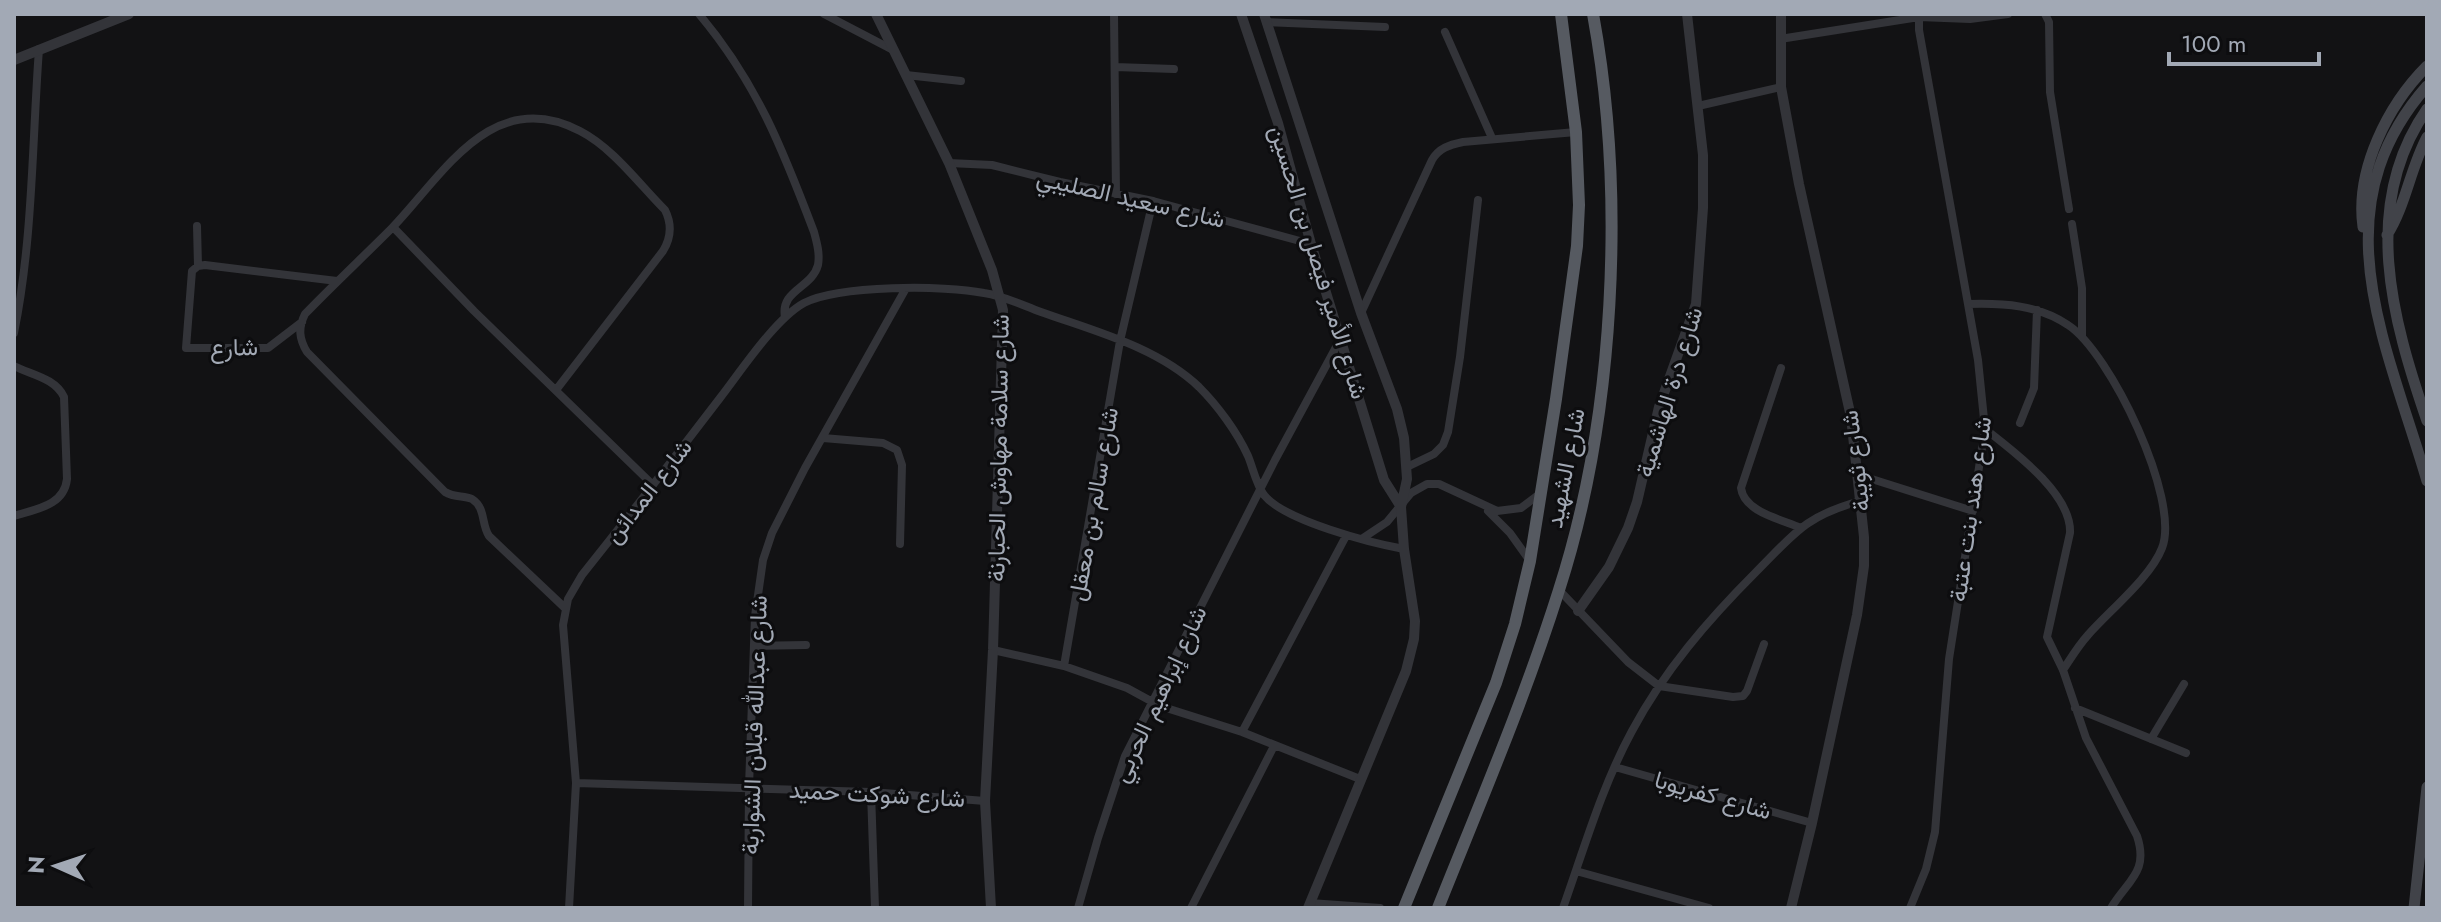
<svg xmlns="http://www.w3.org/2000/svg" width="2441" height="922" viewBox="0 0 2441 922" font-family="Jost,Vazirmatn,sans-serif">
	<rect width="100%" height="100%" fill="#121214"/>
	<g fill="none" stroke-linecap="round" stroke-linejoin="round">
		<path stroke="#333439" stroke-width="8" d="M699 14C757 83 783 150 814 232 817 243 820 254 818 265 812 288 780 290 785 317
			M824 14 893 50
			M1114 14 1116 194
			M2045 14 2049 22 2050 92 2069 209
			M1266 22 1385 27
			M1445 32 1492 138
			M1780 39 1919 17 1970 19 2008 14
			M1115 67 1174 69
			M906 75 961 81
			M1698 106 1781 87
			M949 163 992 165 1060 182 1153 201 1311 244
			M2072 224 2082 288V336
			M197 226 198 266
			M393 227 474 311 653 485
			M1969 304C2003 303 2039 305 2068 325 2110 352 2181 500 2162 548 2151 577 2109 611 2088 635 2078 646 2071 658 2063 670
			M1361 313 1432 160C1439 148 1449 145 1463 142L1576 132
			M302 322 268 348H186L192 271 198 266 205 265 337 281
			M14 333C33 240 32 143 39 49
			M14 366C32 375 55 378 64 397L67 479C64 506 36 509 14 516
			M1781 368 1741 488C1744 512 1781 519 1801 528
			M556 390 663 251C671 238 672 224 665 210 639 184 613 148 580 131 492 85 443 175 392 228 363 257 333 285 305 314 298 328 299 339 307 352L445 492C455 498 464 495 472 499 486 508 481 524 489 536L565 608
			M2020 423 2034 388 2037 310
			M1985 429C2013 451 2072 494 2070 533L2047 637 2063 670 2086 738 2137 836C2149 872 2128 880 2111 908
			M823 438 883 443 897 450 902 465 900 544
			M1407 467 1434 454 1443 445 1448 432 1460 357 1478 200
			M1859 475 1973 511
			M1488 511 1510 533 1530 561
			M1363 538 1387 522 1411 493 1427 484H1439L1497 511 1521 508 1541 493
			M1559 590 1628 662 1659 686 1733 697 1743 696 1747 691 1764 644
			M754 646 806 645
			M993 650 1064 666 1127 688 1160 706 1242 732 1360 779
			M1064 666 1120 341 1153 201
			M2075 708 2186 753
			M1242 732 1346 536
			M2151 739 2184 684
			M1615 767 1812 823
			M576 783 871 792 985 801
			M871 792 875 908
			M1576 871 1709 908
			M1310 903 1380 908
			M569 908 576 783 563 625 568 599 582 575C629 516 675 457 720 398 741 371 775 319 804 303 839 285 945 285 984 293 1004 296 1022 305 1041 312 1094 331 1157 347 1199 387 1218 406 1237 432 1248 456 1253 468 1256 484 1264 495 1285 521 1371 543 1404 549
			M748 908 749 787 755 616 763 560 772 533 805 468 905 290
			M1078 908 1098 838 1125 756 1275 460 1341 338
			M1191 908 1274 746
			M1563 908C1584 849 1602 786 1632 731 1664 671 1708 620 1756 572 1794 534 1805 516 1860 501
			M1910 908 1926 869 1935 832 1949 659 1985 429 1978 360 1919 30V14"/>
		<path stroke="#333439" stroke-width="10" d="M876 14 949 163 992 270 1003 310 993 650 985 801 991 908
			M1241 14 1278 123 1311 244 1384 480 1401 507
			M1264 14 1361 313 1397 409 1404 438 1407 479 1401 507 1404 549 1415 621 1414 639 1406 671 1308 908
			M1781 14V87L1799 184 1851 417 1864 537V566L1857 615 1812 823 1791 908
			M14 60 129 14
			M1578 611 1609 567 1628 528 1637 502 1659 407 1696 304 1703 208V155L1687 14"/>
		<path stroke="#414349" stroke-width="11" d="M2427 86C2317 211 2388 346 2427 481
			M2427 109C2360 205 2392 319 2427 421
			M2363 227C2355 170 2388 105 2427 66
			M2387 235C2406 205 2410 169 2427 137
			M2414 908 2427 787"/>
		<path stroke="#565a61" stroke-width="12" d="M1404 908 1496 683 1515 624 1530 561 1556 399 1577 246 1579 205 1576 132 1561 14
			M1438 908C1480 803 1525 698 1559 590 1615 416 1626 194 1593 14"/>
	</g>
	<g text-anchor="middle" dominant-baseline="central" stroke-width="6" stroke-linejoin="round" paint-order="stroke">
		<g font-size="24" fill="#a2a9b5" stroke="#0d0d0f">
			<text transform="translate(1131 198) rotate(13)">شارع سعيد الصليبي</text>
			<text transform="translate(1319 262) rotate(73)">شارع الأمير فيصل بن الحسين</text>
			<text transform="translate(234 347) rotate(-1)">شارع</text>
			<text transform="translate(1669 392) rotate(-73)">شارع درة الهاشمية</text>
			<text transform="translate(998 448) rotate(-89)">شارع سلامة مهاوش الحبارنة</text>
			<text transform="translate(1855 461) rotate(-97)">شارع ثويبة</text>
			<text transform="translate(1565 468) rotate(-79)">شارع الشهيد</text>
			<text transform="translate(648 491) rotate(-52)">شارع المدائن</text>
			<text transform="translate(1093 504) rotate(-80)">شارع سالم بن معقل</text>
			<text transform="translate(1970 509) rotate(-82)">شارع هند بنت عتبة</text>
			<text transform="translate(1159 694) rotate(-65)">شارع إبراهيم الحربي</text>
			<text transform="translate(754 725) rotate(-88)">شارع عبدالله قبلان الشواربة</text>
			<text transform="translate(877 794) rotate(3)">شارع شوكت حميد</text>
			<text transform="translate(1713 795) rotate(16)">شارع كفريوبا</text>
		</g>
	</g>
	<rect width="2441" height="922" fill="none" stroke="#a2a9b5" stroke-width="32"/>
	<g transform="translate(56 866) rotate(273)" stroke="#0d0d0f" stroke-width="6" paint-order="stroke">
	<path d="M0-6L14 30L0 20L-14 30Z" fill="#a2a9b5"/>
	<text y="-12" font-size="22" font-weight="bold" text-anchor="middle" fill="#a2a9b5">N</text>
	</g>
	<path d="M2169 52v12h150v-12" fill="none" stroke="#a2a9b5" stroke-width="4"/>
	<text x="2181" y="52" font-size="24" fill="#a2a9b5" stroke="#0d0d0f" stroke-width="6" paint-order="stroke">100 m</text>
</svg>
